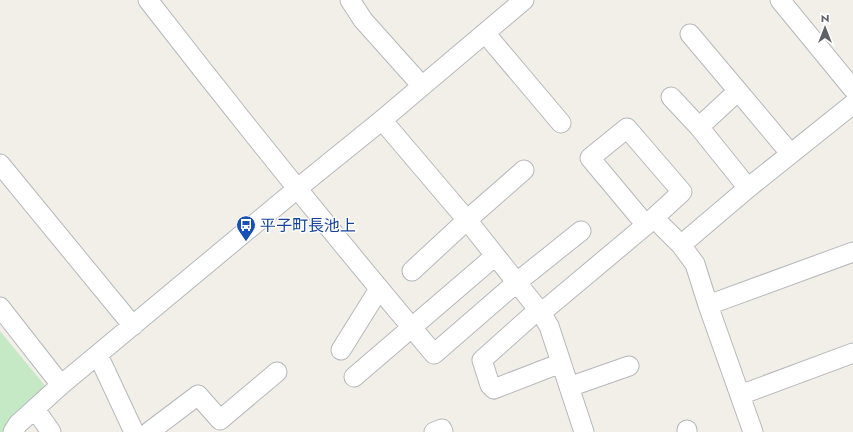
<svg xmlns="http://www.w3.org/2000/svg" width="853" height="432" viewBox="0 0 853 432" font-family="Jost,'Noto Sans JP',sans-serif">
	<rect width="100%" height="100%" fill="#f1efe8"/>
	<path fill="#c5e8c5" d="M0 331 46 387 4 432H0Z"/>
	<g fill="none" stroke-linecap="round" stroke-linejoin="round">
		<defs>
			<path id="minor" d="M148 0C241 120 336 238 434 354L516 283 581 231
				M350 0 363 20 422 86
				M780 0 853 89
				M485 33 561 123
				M690 34 738 91
				M671 97 699 127
				M382 120 467 220 541 313 549 326 584 432
				M0 164 133 326
				M748 188 699 127 738 91 790 153
				M654 218 681 245
				M412 271 467 220 524 170
				M708 305 695 264 681 245 748 188 853 104
				M0 307 61 385
				M538 310 482 360 490 385 494 389 561 363
				M541 313 646 225 682 192 627 128 590 158 646 225
				M341 350 379 289
				M98 355 134 432
				M354 377 495 256
				M569 387 629 366
				M740 395 853 353
				M35 409 51 432
				M687 430V432
				M13 432 18 424 61 385 298 188 382 120 524 0
				M149 432 198 395 220 420 277 372
				M434 432 442 429 443 432
				M753 432 708 305 853 252"/>
		</defs>
		<use href="#minor" stroke="#b5b8bc" stroke-width="21"/>
		<use href="#minor" stroke="#fff" stroke-width="19"/>
	</g>
	<defs>
		<symbol id="bus-pin" viewBox="-11 -11 22 30"><path d="M0 17L-7.5 6A9.5 9.5 0 1 1 7.5 6Z" fill="#1a4fb4" stroke="#fff"/><path d="M-5-6H5V4H4V6H2V4H-2V6H-4V4H-5ZM-3.5-4V0h7V-4ZM-3.5 1.2v1.5H-2V1.2ZM2 1.2v1.5H3.5V1.2Z" fill="#fff"/></symbol>
	</defs>
	<g fill-rule="evenodd">
		<use href="#bus-pin" x="235" y="214" width="22" height="30"/>
	</g>
	<g text-anchor="middle" dominant-baseline="central" stroke-width="3" stroke-linejoin="round" paint-order="stroke">
		<g font-size="16" fill="#164399" stroke="#fff" text-anchor="start">
			<text x="260" y="225">平子町長池上</text>
		</g>
	</g>
	<g transform="translate(825 28)" stroke="#ffffff" stroke-width="3" paint-order="stroke">
	<path d="M0-3L7 15L0 10L-7 15Z" fill="#5f6368"/>
	<text y="-6" font-size="11" font-weight="bold" text-anchor="middle" fill="#5f6368">N</text>
	</g>
</svg>
